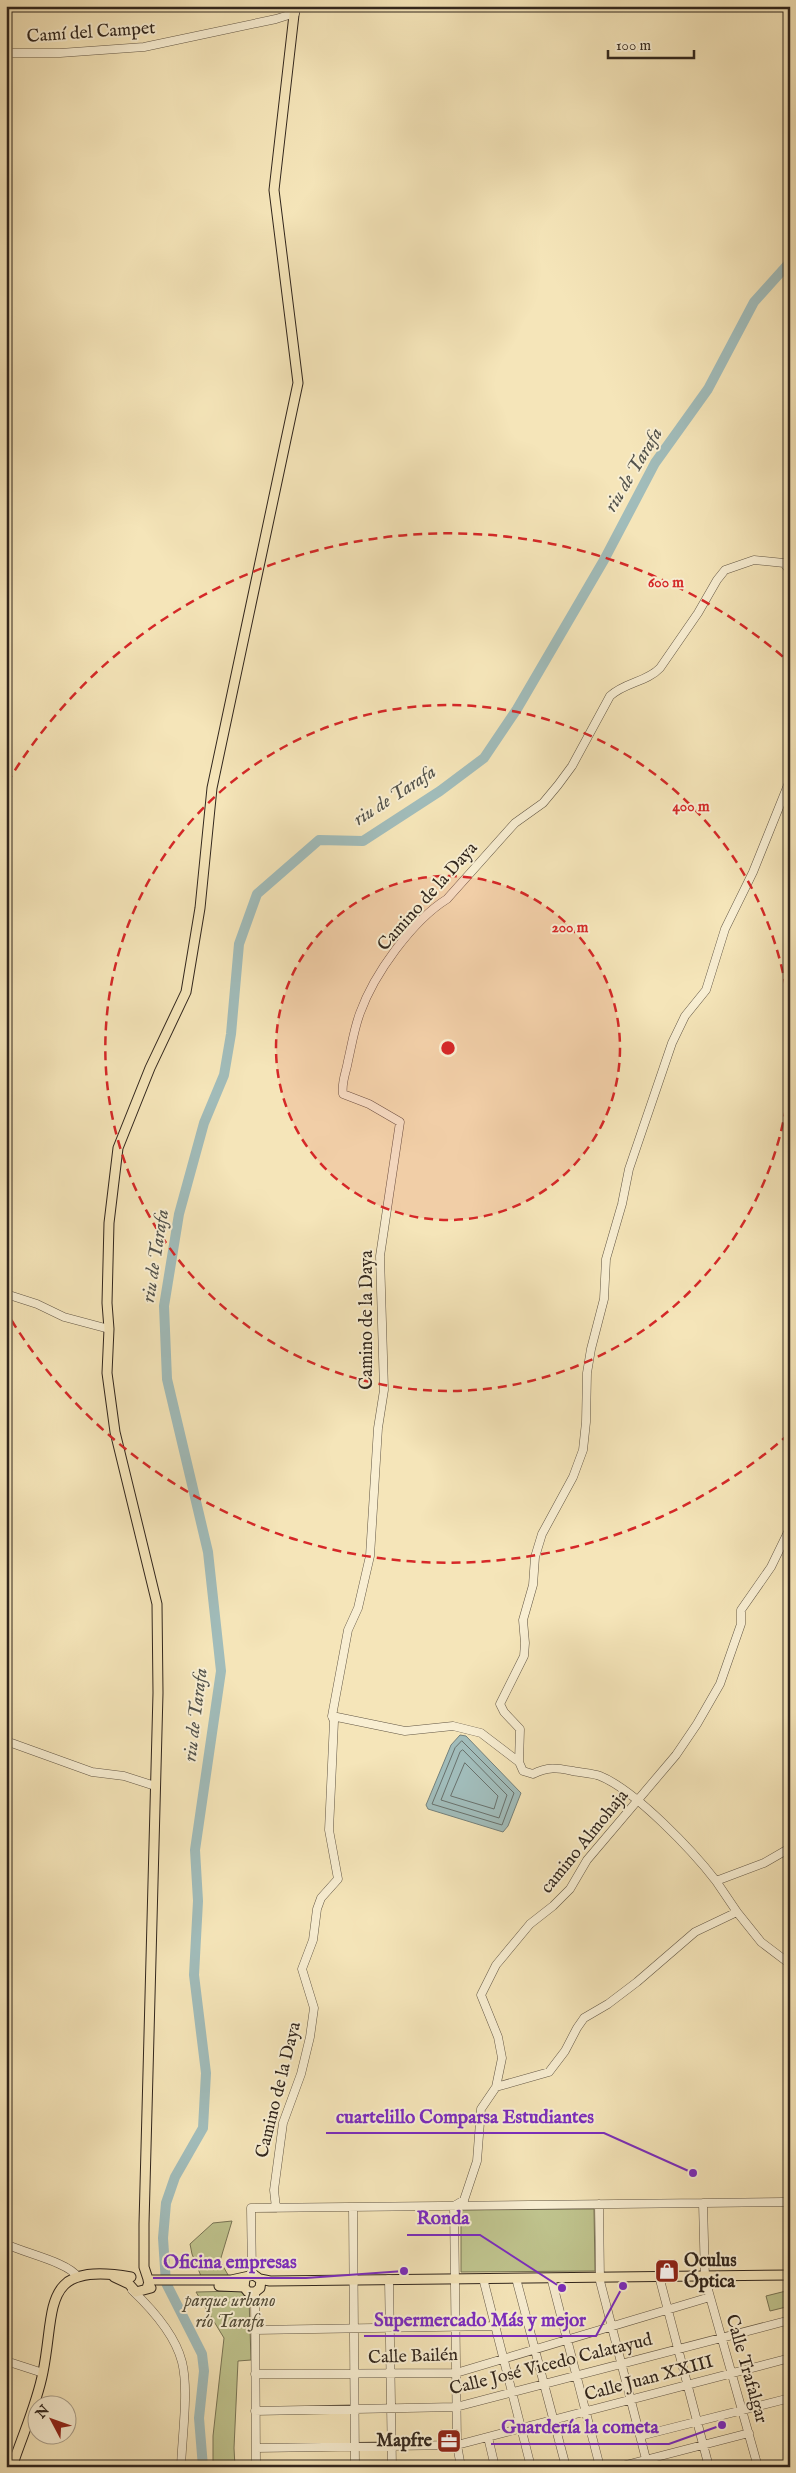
<svg xmlns="http://www.w3.org/2000/svg" width="796" height="2473" viewBox="0 0 796 2473" font-family="'IM FELL English',serif">
	<rect width="100%" height="100%" fill="#f5e5b9"/>
	<filter id="stains"><feTurbulence type="fractalNoise" baseFrequency=".004" numOctaves="4"/><feColorMatrix values="0 0 0 0 .2 0 0 0 0 .09 0 0 0 0 .02 0 0 0 .5 -.17"/></filter>
	<radialGradient id="worn" r=".72"><stop offset=".6" stop-color="#630" stop-opacity="0"/><stop offset="1" stop-color="#630" stop-opacity=".3"/></radialGradient>
	<path fill="#bfc38d" stroke="#787455" d="M594 2209 595 2271 461 2272V2210Z
		M232 2221 220 2261 231 2280 203 2281 192 2254 190 2244 213 2223Z
		M790 2290V2306L770 2311 766 2296Z
		M240 2291 249 2298 251 2360 238 2361 234 2448 235 2467H213V2436L224 2338 196 2292Z"/>
	<path fill="#a1bcba" stroke="#74807b" d="M460 1735 466 1736 521 1793 508 1826 503 1832 428 1809 426 1805 451 1745Z"/>
	<g fill="none" stroke-linecap="round" stroke-linejoin="round">
		<path stroke="#69716c" stroke-width="1" d="M462 1741 514 1793 502 1825 432 1804 455 1748Z
			M463 1750 507 1795 499 1818 441 1800 460 1752Z
			M465 1763 498 1796 494 1809 451 1796Z"/>
		<path stroke="#a1bcba" stroke-width="10" d="M203 2467 199 2418 204 2371 202 2354 166 2283 163 2238 166 2203 175 2177 203 2128 206 2073 194 1975 198 1901 195 1850 221 1671 208 1552 167 1379 164 1306 179 1214 204 1123 224 1075 231 1034 239 944 257 894 319 840 363 841 440 791 484 758 517 709 604 560 655 463 708 389 754 302 790 262"/>
		<defs>
			<path id="minor" d="M6 53H60L144 47 276 19 295 13
				M790 660V677
				M6 1294 37 1304 64 1317 109 1329
				M332 1716 405 1731 453 1726 481 1733 519 1762
				M6 1741 92 1772 124 1776 155 1786
				M716 1881C693 1851 635 1790 600 1776 592 1773 582 1773 573 1771 557 1768 548 1766 533 1774L523 1771 519 1762 520 1729 504 1712 500 1704 524 1656 525 1643 523 1620 533 1585 535 1557 542 1534 573 1477 583 1450 586 1422 587 1373 591 1349 604 1299 606 1259 622 1204 629 1169 672 1043 685 1016 706 990 725 929 753 872 790 780
				M737 1912 761 1942 790 1964
				M496 2087 549 2072 565 2051 577 2028 584 2018 608 2004 637 1982 695 1932 737 1912 716 1881 764 1863 790 1848
				M703 2203 783 2202 790 2204
				M599 2204 600 2281 646 2459 651 2467
				M353 2207 355 2467
				M276 2208 274 2190 283 2123 301 2074 310 2037 314 2008 302 1969 313 1940 317 1909 321 1898 338 1879 329 1830 334 1721 332 1716 348 1630 358 1608 370 1556 378 1428 384 1390 380 1256 400 1122 369 1104 343 1094C341 1083 346 1073 348 1061 352 1044 354 1029 360 1013 374 974 412 921 447 899L515 823 543 803 558 785 572 766 610 696C625 682 647 682 660 668L698 613 717 580 725 570 754 560 784 563 790 571
				M6 2244C24 2253 68 2262 78 2277
				M252 2275 251 2208 703 2203 705 2279 758 2467
				M659 2276 709 2467
				M389 2279 392 2467
				M552 2281 600 2467
				M484 2282 531 2467
				M517 2282 566 2467
				M132 2290C152 2309 175 2334 182 2362 189 2390 182 2437 181 2467
				M255 2292 256 2467
				M255 2330 495 2326
				M6 2361 43 2373
				M255 2374 456 2373 710 2297
				M255 2411 456 2407 790 2320
				M640 2436 790 2398
				M488 2437 495 2467
				M256 2448 457 2445 790 2358
				M461 2467 457 2445 454 2206 464 2200 477 2161 481 2109 496 2087 502 2058 498 2037 481 1995 496 1965 530 1924 553 1906 570 1889 587 1860 676 1755 697 1724 720 1684 741 1624V1610L771 1567 790 1528
				M618 2467 749 2433
				M785 2467 790 2463"/>
			<path id="major" d="M114 2277 129 2284 136 2292 151 2288
				M260 2279 270 2281 790 2275
				M148 2280H231L254 2275 261 2280 260 2288 255 2292H248L244 2287 245 2279
				M219 2286 244 2287
				M147 2288 149 2282 144 2267V2224L158 1693 157 1604 115 1432 107 1373 109 1329 107 1303 109 1223 118 1148 150 1068 186 992 200 908 212 788 298 383 274 190 295 6
				M12 2467C22 2436 37 2404 43 2372 56 2307 40 2261 131 2277"/>
		</defs>
		<use href="#minor" stroke="#625644" stroke-width="9"/>
		<use href="#major" stroke="#31261d" stroke-width="11"/>
		<use href="#minor" stroke="#f8eed2" stroke-width="8"/>
		<use href="#major" stroke="#f5e5b9" stroke-width="9"/>
	</g>
	<circle cx="448" cy="1048" r="172" fill="#d62828" fill-opacity=".12"/>
	<g fill="none" stroke="#d62828" stroke-width="2.5" stroke-dasharray="9 6">
		<circle cx="448" cy="1048" r="172"/>
		<path d="M790 1078A343 343 0 1 1 790 1018"/>
		<path d="M789 1434A515 515 0 0 1 7 1313M7 783A515 515 0 0 1 789 662"/>
	</g>
	<defs>
		<symbol id="shop-square" viewBox="-11 -11 22 22"><rect x="-9" y="-9" width="18" height="18" rx="4" fill="#8f2418" stroke="#f8eed2"/><path d="M-5-2.5h2.3a2.7 3.5 0 0 1 5.4 0H5L5.5 6h-11ZM-1.5-2.5h3a1.5 2.3 0 0 0-3 0Z" fill="#fff"/></symbol>
		<symbol id="office-square" viewBox="-11 -11 22 22"><rect x="-9" y="-9" width="18" height="18" rx="4" fill="#8f2418" stroke="#f8eed2"/><path d="M-6-3h4V-5.5h4V-3h4V5H-6ZM-1-4.5V-3h2v-1.5ZM-6 0V1H6V0Z" fill="#fff"/></symbol>
	</defs>
	<g fill-rule="evenodd">
		<use href="#shop-square" x="653" y="2257" width="28" height="28"/>
		<use href="#office-square" x="435" y="2427" width="28" height="28"/>
	</g>
	<g text-anchor="middle" dominant-baseline="central" stroke-width="4" stroke-linejoin="round" paint-order="stroke">
		<g font-size="18" fill="#31261d" stroke="#f8eed2">
			<text transform="translate(91 33) rotate(-4)">Camí del Campet</text>
			<text transform="translate(428 897) rotate(-48)">Camino de la Daya</text>
			<text transform="translate(367 1320) rotate(-90)">Camino de la Daya</text>
			<text transform="translate(585 1842) rotate(-51)">camino Almohaja</text>
			<text transform="translate(279 2090) rotate(-76)">Camino de la Daya</text>
			<text transform="translate(413 2357) rotate(-2)">Calle Bailén</text>
			<text transform="translate(551 2365) rotate(-14)">Calle José Vicedo Calatayud</text>
			<text transform="translate(746 2369) rotate(74)">Calle Trafalgar</text>
			<text transform="translate(649 2379) rotate(-15)">Calle Juan XXIII</text>
		</g>
		<g font-size="18" font-weight="bold" fill="#31261d" stroke="#f8eed2" text-anchor="start">
			<text x="684" y="2261">Oculus<tspan x="684" dy="21">Óptica</tspan></text>
			<text x="432" y="2441" text-anchor="end">Mapfre</text>
		</g>
		<g font-size="18" font-style="italic" fill="#544d39" stroke="#f8eed2">
			<text x="230" y="2301">parque urbano<tspan x="230" dy="21">río Tarafa</tspan></text>
		</g>
		<g font-size="19" font-style="italic" fill="#53534c" stroke="#f8eed2">
			<text transform="translate(634 470) rotate(-59)">riu de Tarafa</text>
			<text transform="translate(395 796) rotate(-33)">riu de Tarafa</text>
			<text transform="translate(156 1256) rotate(-81)">riu de Tarafa</text>
			<text transform="translate(196 1715) rotate(-83)">riu de Tarafa</text>
		</g>
	</g>
	<circle cx="448" cy="1048" r="8" fill="#d62828" stroke="#f8eed2" stroke-width="2.5"/>
	<g font-size="15" text-anchor="middle" font-weight="bold" fill="#d62828" stroke="#f8eed2" stroke-width="4" stroke-linejoin="round" paint-order="stroke">
		<text x="666" y="587">600 m</text>
		<text x="691" y="811">400 m</text>
		<text x="570" y="932">200 m</text>
	</g>
	<path fill="none" stroke="#7b2cbf" stroke-width="2" d="M693 2173L604 2133H326M562 2288L480 2235H407M404 2271L306 2278H153M623 2286L596 2336H364M722 2425L669 2444H491"/>
	<g fill="#7b2cbf" stroke="#f8eed2" stroke-width="2">
		<circle cx="693" cy="2173" r="5"/>
		<circle cx="562" cy="2288" r="5"/>
		<circle cx="404" cy="2271" r="5"/>
		<circle cx="623" cy="2286" r="5"/>
		<circle cx="722" cy="2425" r="5"/>
	</g>
	<g font-size="19" text-anchor="middle" font-weight="bold" fill="#7b2cbf" stroke="#f8eed2" stroke-width="4" stroke-linejoin="round" paint-order="stroke">
		<text x="465" y="2123">cuartelillo Comparsa Estudiantes</text>
		<text x="443" y="2224">Ronda</text>
		<text x="230" y="2268">Oficina empresas</text>
		<text x="480" y="2326">Supermercado Más y mejor</text>
		<text x="580" y="2433">Guardería la cometa</text>
	</g>
	<rect width="796" height="2473" fill="none" stroke="#f5e5b9" stroke-width="25"/>
	<rect x="8" y="8" width="781" height="2458" fill="none" stroke="#31261d" stroke-width="2.5"/>
	<rect x="12" y="12" width="771" height="2448" fill="none" stroke="#31261d"/>
	<g transform="translate(52 2420) rotate(311)"><circle r="24" fill="#f8eed2" stroke="#a89e8a"/>
	<path d="M0-4L9 19L0 12L-9 19Z" fill="#8f2418"/>
	<text y="-8" font-size="14" font-weight="bold" text-anchor="middle" fill="#31261d">N</text>
	</g>
	<path d="M608 50v8h86v-8" fill="none" stroke="#31261d" stroke-width="2.5"/>
	<text x="616" y="50" font-size="15" fill="#31261d" stroke="#f8eed2" stroke-width="4" paint-order="stroke">100 m</text>
	<rect width="100%" height="100%" filter="url(#stains)"/>
	<rect width="100%" height="100%" fill="url(#worn)"/>
</svg>
